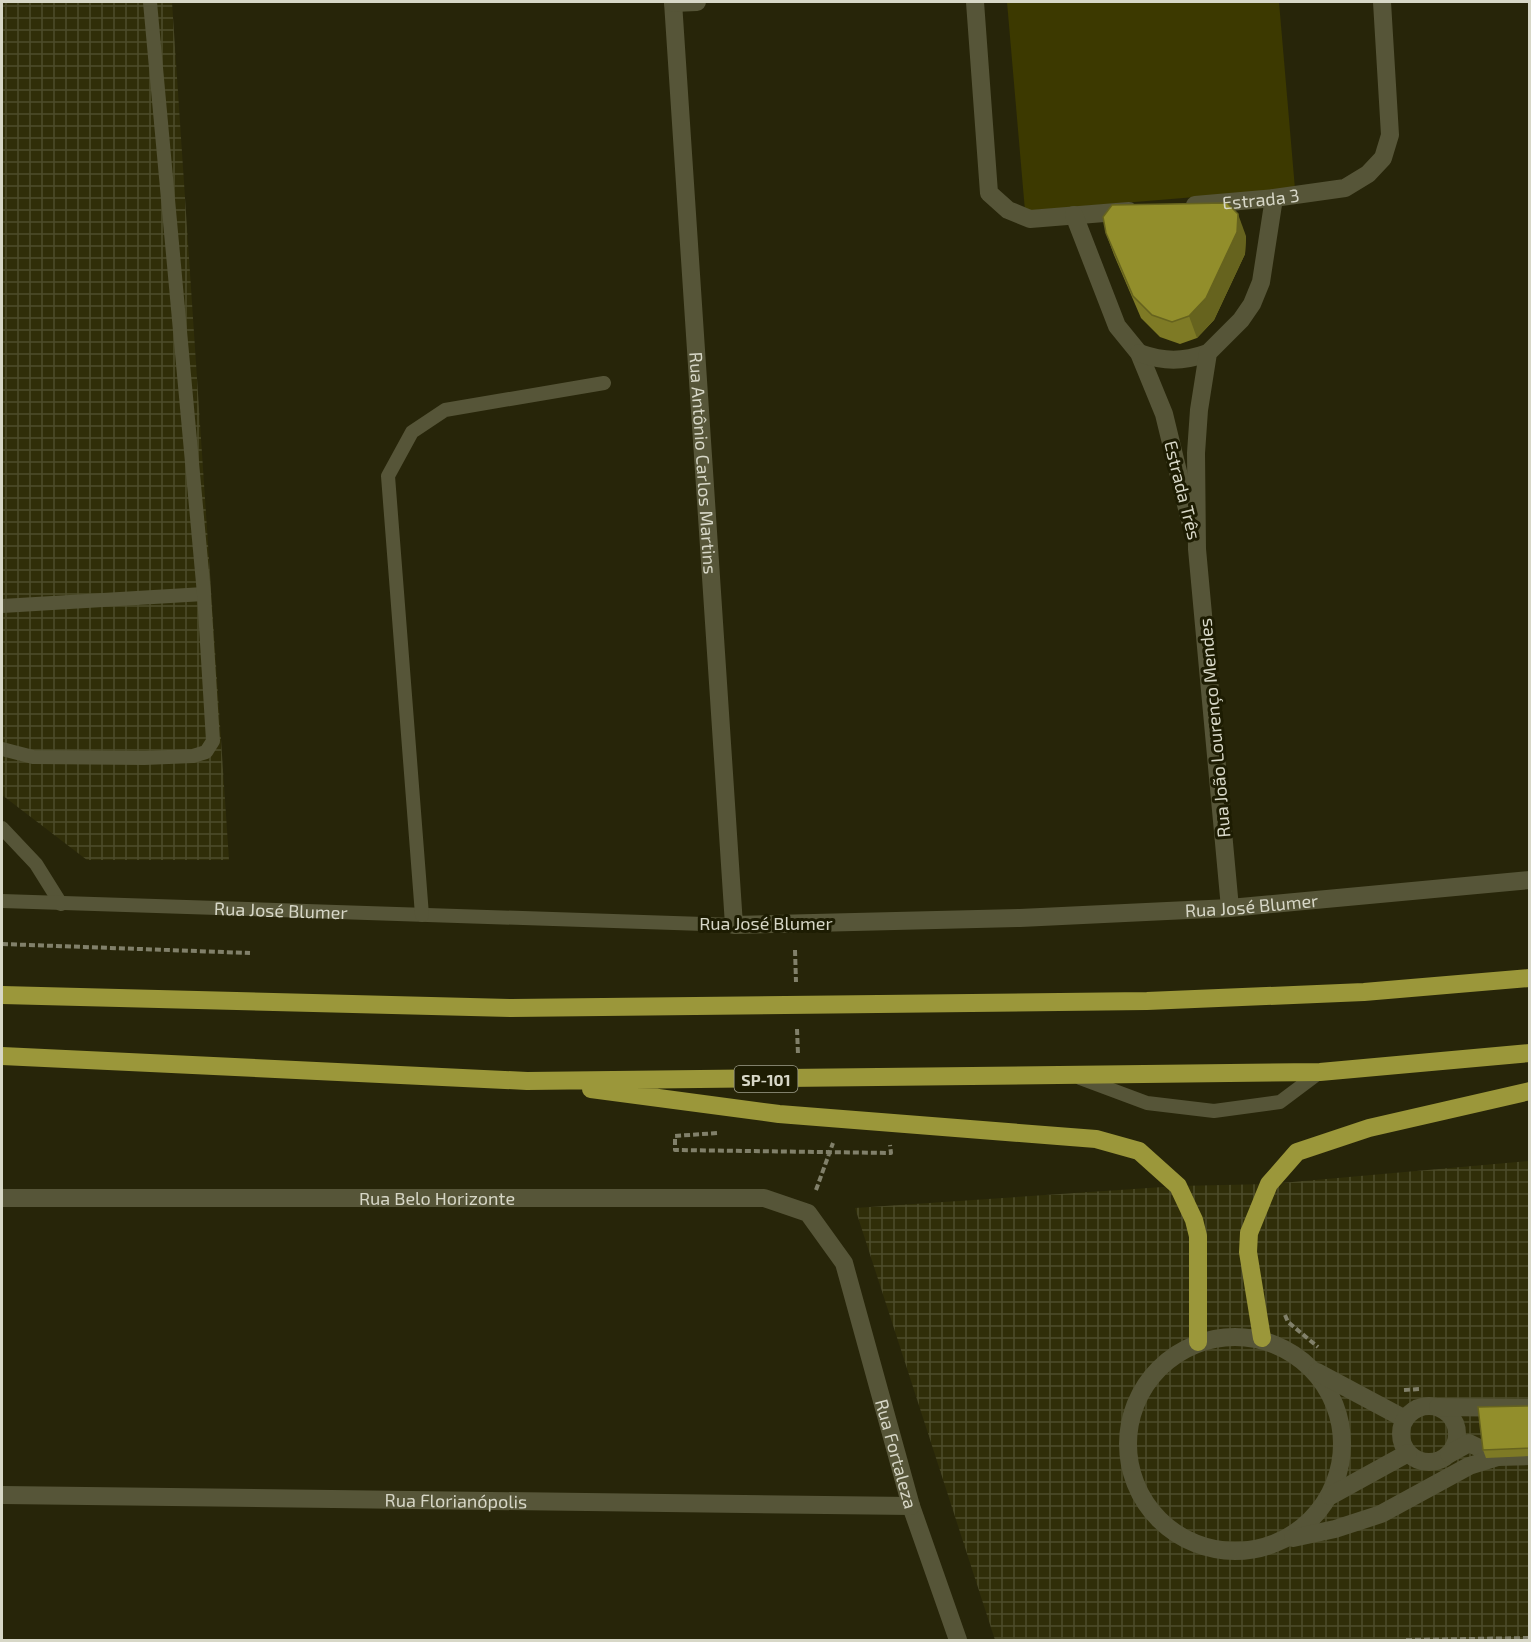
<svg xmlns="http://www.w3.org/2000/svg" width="1531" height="1642" viewBox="0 0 1531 1642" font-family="'Exo 2',sans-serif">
	<defs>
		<pattern id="industrial-grid" width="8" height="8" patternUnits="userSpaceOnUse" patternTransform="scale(1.5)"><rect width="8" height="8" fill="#302e09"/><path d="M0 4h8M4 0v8" fill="none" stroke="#4d4c2b"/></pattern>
	</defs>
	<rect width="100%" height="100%" fill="#272509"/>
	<path fill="url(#industrial-grid)" d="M2 2H172L229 860H87L2 795Z
		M1529 1161V1640H995L855 1208 1178 1186 1269 1184Z"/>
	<path fill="#3c3900" d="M1007 2H1279L1295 189 1025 211Z"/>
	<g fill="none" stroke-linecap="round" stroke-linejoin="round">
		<path stroke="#81806a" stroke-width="4" stroke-dasharray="6 3" stroke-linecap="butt" d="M2 944 250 953
			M795 950 796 982
			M797 1029 798 1054
			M717 1133 675 1136V1150L891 1153 890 1145
			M816 1190 833 1143
			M1285 1315 1288 1322 1318 1347
			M1404 1390 1420 1389
			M1406 1640 1530 1638"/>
		<g stroke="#565538" stroke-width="14">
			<path d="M2 606 204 594"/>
			<path d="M2 749 33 757 144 758 193 756 206 752 213 741 204 594 150 2"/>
			<path d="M2 828 36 864 61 904"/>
			<path id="s1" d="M2 901 734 925"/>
			<path d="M422 915 388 476 412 432 445 410 604 383"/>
			<path d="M1080 1078 1147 1103 1214 1111 1280 1102 1320 1072"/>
		</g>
		<g stroke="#565538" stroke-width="18">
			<path id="s2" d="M673 2 734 925 1020 918 1230 908 1530 880"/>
			<path d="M975 2 989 193 1008 210 1030 219 1129 211"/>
			<path d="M673 3 697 2"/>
			<path id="s3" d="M1195 205 1274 198 1345 188 1368 174 1383 158 1390 135 1382 2"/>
			<path d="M1074 215 1117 326 1139 353 1164 414 1190 521"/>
			<path d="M1139 353C1165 362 1182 362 1208 353"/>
			<path d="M1230 908 1197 549 1196 453 1199 410 1208 353 1241 320 1252 304 1261 282 1274 198"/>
			<path id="s4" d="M2 1198H764L808 1213 844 1263 911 1506 958 1640"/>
			<circle cx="1235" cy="1444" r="107"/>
			<path d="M1317 1372 1405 1419"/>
			<circle cx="1429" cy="1434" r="28"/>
			<path d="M1438 1407 1530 1408"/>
			<path d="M1449 1454 1469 1443 1498 1457 1530 1456"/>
			<path id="s5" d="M2 1495 911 1506"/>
			<path d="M1330 1496 1408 1453"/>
			<path d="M1293 1538 1335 1529 1381 1514 1469 1466 1498 1457"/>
		</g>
		<path stroke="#9b973a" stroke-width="18" d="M2 995 511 1008 1147 1001 1364 992 1530 978
			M2 1056 527 1081 1320 1072 1530 1053
			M591 1089 779 1114 1096 1139 1139 1151 1178 1186 1194 1220 1198 1236V1342
			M1262 1338 1248 1252 1249 1233 1269 1184 1297 1152 1369 1128 1530 1091"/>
	</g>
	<path fill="#7e7a25" d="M1106 233 1246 236 1245 254 1214 320 1197 338 1180 344 1160 337 1141 318 1114 255Z
		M1530 1406V1456L1486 1458 1483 1450Z"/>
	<path fill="#66631e" d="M1238 214 1246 236 1245 254 1214 320 1197 338 1189 316Z"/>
	<path fill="#928e2b" stroke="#66631e" stroke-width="1.5" d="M1227 203 1238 214 1237 232 1206 298 1189 316 1172 322 1152 315 1133 296 1106 233 1103 217 1112 205Z
		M1530 1406V1448L1483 1450 1478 1407Z"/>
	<g text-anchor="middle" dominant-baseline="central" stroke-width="6" stroke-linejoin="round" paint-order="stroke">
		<rect fill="#1d1c02" stroke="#9f9f8c" stroke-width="1.5" x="734.5" y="1066" width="63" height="26" rx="4.5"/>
		<g font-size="16" font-weight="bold" fill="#d7d7c7">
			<text x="766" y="1079">SP-101</text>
		</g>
		<g font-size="18" fill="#d7d7c7" stroke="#1d1c02">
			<text stroke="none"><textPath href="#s3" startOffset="66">Estrada 3</textPath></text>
			<text stroke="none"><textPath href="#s2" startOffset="462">Rua Antônio Carlos Martins</textPath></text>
			<text transform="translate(1183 490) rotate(76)">Estrada Três</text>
			<text transform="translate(1214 728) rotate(-95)">Rua João Lourenço Mendes</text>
			<text stroke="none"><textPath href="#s2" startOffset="1443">Rua José Blumer</textPath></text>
			<text stroke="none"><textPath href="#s1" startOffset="279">Rua José Blumer</textPath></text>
			<text x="766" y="923">Rua José Blumer</text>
			<text stroke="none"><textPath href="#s4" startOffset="435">Rua Belo Horizonte</textPath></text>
			<text stroke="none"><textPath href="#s4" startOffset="1068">Rua Fortaleza</textPath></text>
			<text stroke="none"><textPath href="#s5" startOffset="454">Rua Florianópolis</textPath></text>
		</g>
	</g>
	<rect width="1531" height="1642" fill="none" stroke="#d7d7c7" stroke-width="6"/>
</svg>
